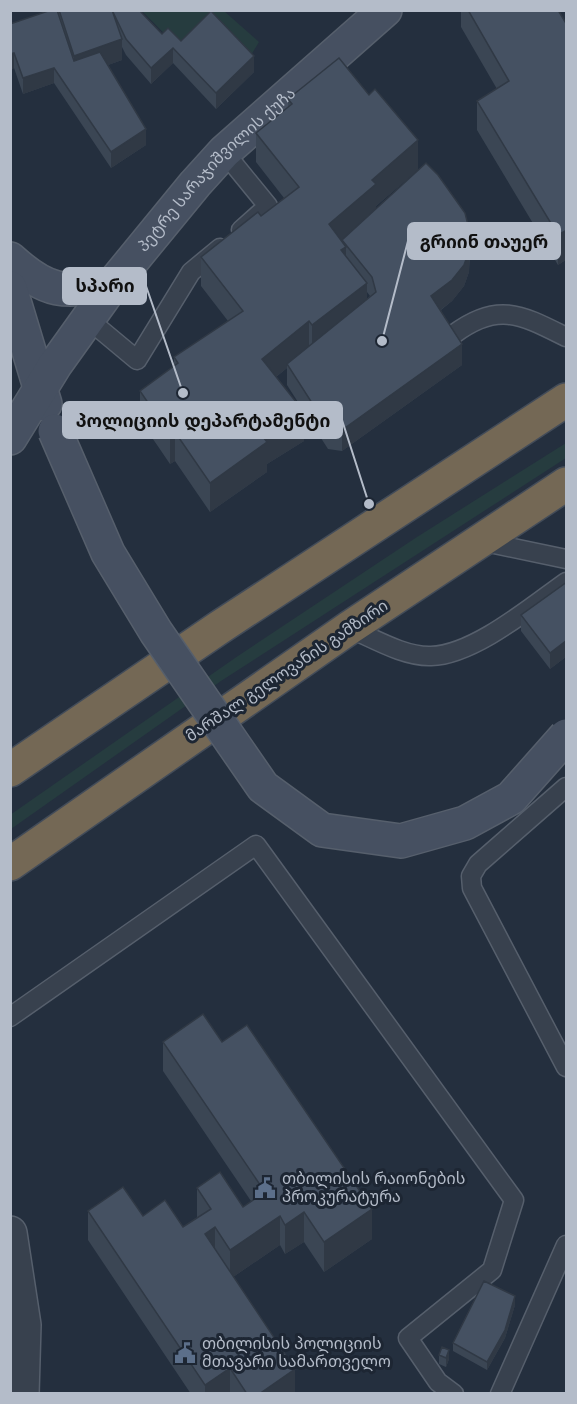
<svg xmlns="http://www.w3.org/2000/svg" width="577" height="1404" viewBox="0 0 577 1404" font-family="'Nunito Sans','Noto Sans Georgian',sans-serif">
	<rect width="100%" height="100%" fill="#242f3e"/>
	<path fill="#263c3f" d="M142 11H224L259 42 226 96Z
		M566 443V458L221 681 11 829 10 815 235 658 417 537Z"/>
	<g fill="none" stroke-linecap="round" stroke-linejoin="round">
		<defs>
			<path id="lane" d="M224 152 268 206 241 230
				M89 320 137 360 191 272 220 248
				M454 334C498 301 522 315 566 337
				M480 541 566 559
				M349 628C373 638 404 657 431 656 474 655 532 606 566 582
				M566 787 478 864 471 876 472 888 566 1067
				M10 1017 256 845 514 1200 492 1270 408 1338 438 1382 454 1394
				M500 1394 566 1245"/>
			<path id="street" d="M10 1233 24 1325 22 1394"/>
			<g id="secondary">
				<path d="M10 259C50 295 63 292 113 284"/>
				<path d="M10 288 45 404"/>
				<path id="s1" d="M10 438 55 365 113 284 195 184 224 152 385 10"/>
			</g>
			<path id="highway" d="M10 770 220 627 566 400
				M10 864 349 628 566 484"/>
		</defs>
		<use href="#lane" stroke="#565f6c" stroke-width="21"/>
		<use href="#street" stroke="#565f6c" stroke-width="36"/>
		<use href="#secondary" stroke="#565f6c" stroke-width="36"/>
		<use href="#highway" stroke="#434c59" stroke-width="36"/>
		<use href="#lane" stroke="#38414e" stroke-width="18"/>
		<use href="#street" stroke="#38414e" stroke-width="33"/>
		<use href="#secondary" stroke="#465061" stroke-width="33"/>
		<use href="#highway" stroke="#746855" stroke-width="33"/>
		<defs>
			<path id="secondary-bridge" d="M55 431 108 553 156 632 263 787 322 830 401 841 465 823 511 798 566 736"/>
		</defs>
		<use href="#secondary-bridge" stroke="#565f6c" stroke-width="36" stroke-linecap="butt"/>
		<use href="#secondary-bridge" stroke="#465061" stroke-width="33"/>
	</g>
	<path fill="#3b4654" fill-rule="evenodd" d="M51 10H139L162 34 181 41 254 72 216 109 173 63 151 84 126 55 122 47V60L108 65 146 145 111 168 54 83 23 94 14 68 10 70V24Z
		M461 10H558L567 25V259L558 265 477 130V101L497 89 461 27Z
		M288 99 418 170 376 206V209L470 254 469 272 464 286 452 301 441 310 462 365 342 451 328 449 287 385V368L276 377 304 441 267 464V472L210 512 175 461 170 464 140 420V391L174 366V357L228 321 201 286V257L261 216 284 198 256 162V133L288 107ZM367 292 370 296 367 299Z
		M567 582V656L550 669 521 631V615Z
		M163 1042H222L372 1239 324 1272 304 1242 285 1254 280 1245 233 1277 295 1394H191L88 1240V1211L143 1216 183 1227 197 1218V1188L243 1207 251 1201 163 1071Z
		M515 1305 505 1338 487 1370 453 1351V1343Z
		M439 1355 449 1359 446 1367 439 1364Z"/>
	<path fill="#303945" d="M122 39V60L74 77V56Z
		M173 48V63L151 84V68Z
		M14 53V68L10 70V54Z
		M254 56V72L216 109V93Z
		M54 68V83L23 94V78Z
		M146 129V145L111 168V152Z
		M418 140V170L376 206V213L342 240V242L329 224 372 180Z
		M567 230V259L558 265V235Z
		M470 233 469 272 464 286 452 301 431 317V296Z
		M346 247V276L341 250Z
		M367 283V312L312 355V325Z
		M309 321V351L287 364V368L262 388V359Z
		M462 344V365L342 451V430Z
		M304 412V441L267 464V472L210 512V483L263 437Z
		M175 432V461L170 464V435Z
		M567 640V656L550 669V653Z
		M372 1209V1239L324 1272V1242Z
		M304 1212V1242L285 1254V1225Z
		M280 1216V1245L230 1279V1250Z
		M215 1227V1257L205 1234Z
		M515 1296V1305L505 1338 487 1370V1362Z
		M449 1350V1359L446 1367V1358Z
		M230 1368V1394H205V1385Z
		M295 1369V1394H259Z"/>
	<path fill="#455162" stroke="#303945" stroke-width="1.5" d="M51 10H57L74 61 100 52 146 129 111 152 54 68 23 78 14 53 10 54V24Z
		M59 10H112L122 39 74 56Z
		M112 10H139L162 34 168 28 181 41 211 11 254 56 216 93 173 48 151 68 126 39Z
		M468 10H558L567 25V230L558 235 477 101 509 81Z
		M339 58 369 95 375 89 418 140 372 180 376 184 329 224 346 247 341 250 367 283 312 325 309 321 262 359 304 412 263 437 267 442 210 483 175 432 170 435 140 391 178 363 174 357 243 311 201 257 258 212 261 216 299 187 256 133 292 104 288 99Z
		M426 163 438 175 465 213 470 233 469 251 464 265 452 280 431 296 462 344 342 430 328 428 287 364 376 292 372 277 342 240Z
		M567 582V640L550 653 521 615Z
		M203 1014 222 1042 247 1025 372 1209 324 1242 304 1212 285 1225 280 1216 230 1250 215 1227 205 1234 295 1369 259 1394H247L230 1368 205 1385 88 1211 123 1187 143 1216 165 1200 183 1227 211 1209 197 1188 220 1172 243 1207 265 1192 163 1042Z
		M484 1281 515 1296 505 1330 487 1362 453 1343Z
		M442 1347 449 1350 446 1358 439 1355Z"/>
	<defs>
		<symbol id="civic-bare" viewBox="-9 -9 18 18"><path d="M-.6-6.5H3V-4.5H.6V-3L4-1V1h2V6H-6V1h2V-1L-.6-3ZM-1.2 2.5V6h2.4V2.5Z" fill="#5c6f8a" stroke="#1d2633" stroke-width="2.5" paint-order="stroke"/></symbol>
	</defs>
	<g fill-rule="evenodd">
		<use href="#civic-bare" x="250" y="1173" width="30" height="30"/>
		<use href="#civic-bare" x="170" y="1338" width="30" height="30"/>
	</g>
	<g text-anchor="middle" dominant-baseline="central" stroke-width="6" stroke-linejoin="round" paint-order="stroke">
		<g font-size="16" fill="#b4bcc9" stroke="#1d2633">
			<text stroke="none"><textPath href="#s1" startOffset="340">პეტრე სარაჯიშვილის ქუჩა</textPath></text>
			<text transform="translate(287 671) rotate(-34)">მარშალ გელოვანის გამზირი</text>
		</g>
		<g font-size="16" fill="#b4bcc9" stroke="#1d2633" text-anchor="start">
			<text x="282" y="1179">თბილისის რაიონების<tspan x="282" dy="18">პროკურატურა</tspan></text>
			<text x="202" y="1344">თბილისის პოლიციის<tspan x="202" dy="18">მთავარი სამართველო</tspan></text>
		</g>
	</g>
	<path fill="none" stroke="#b4bcc9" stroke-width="2" d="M382 341L408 241M183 393L146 286M369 504L342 420"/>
	<g fill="#b4bcc9" stroke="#1d2633" stroke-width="2">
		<circle cx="382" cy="341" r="6"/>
		<circle cx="183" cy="393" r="6"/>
		<circle cx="369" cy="504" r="6"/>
	</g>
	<g fill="#b4bcc9" stroke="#b4bcc9" stroke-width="2">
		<rect x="408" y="223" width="152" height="36" rx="6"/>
		<rect x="63" y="268" width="83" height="36" rx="6"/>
		<rect x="63" y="402" width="279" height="36" rx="6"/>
	</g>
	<g font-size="18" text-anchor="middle" font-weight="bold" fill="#111">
		<text x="484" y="248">გრიინ თაუერ</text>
		<text x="105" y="292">სპარი</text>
		<text x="203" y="427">პოლიციის დეპარტამენტი</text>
	</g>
	<rect width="577" height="1404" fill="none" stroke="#b4bcc9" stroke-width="24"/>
</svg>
